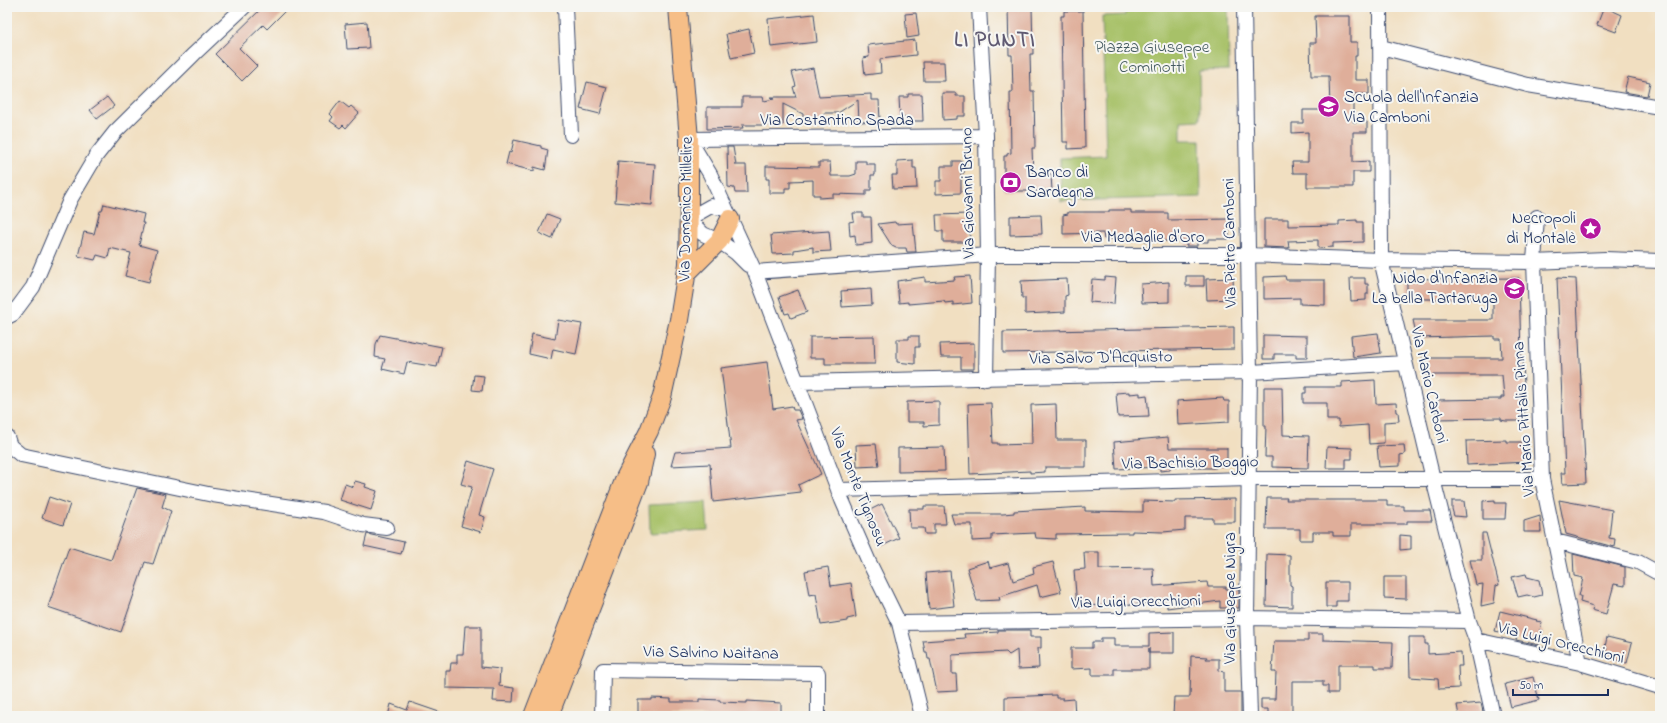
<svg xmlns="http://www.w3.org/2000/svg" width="1667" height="723" viewBox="0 0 1667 723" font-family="'Indie Flower',sans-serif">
	<rect width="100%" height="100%" fill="#f6f6f2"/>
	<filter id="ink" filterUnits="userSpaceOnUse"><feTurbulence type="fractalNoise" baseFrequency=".025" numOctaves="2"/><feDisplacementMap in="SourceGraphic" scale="8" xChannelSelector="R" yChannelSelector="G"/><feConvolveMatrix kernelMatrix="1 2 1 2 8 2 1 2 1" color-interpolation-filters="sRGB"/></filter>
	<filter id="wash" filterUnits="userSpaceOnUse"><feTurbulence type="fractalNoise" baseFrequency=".012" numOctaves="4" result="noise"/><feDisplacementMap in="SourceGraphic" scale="16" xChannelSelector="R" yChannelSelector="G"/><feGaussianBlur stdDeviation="0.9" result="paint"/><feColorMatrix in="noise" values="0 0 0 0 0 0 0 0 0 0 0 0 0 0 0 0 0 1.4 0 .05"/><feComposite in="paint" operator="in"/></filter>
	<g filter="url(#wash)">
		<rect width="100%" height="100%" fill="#f1dfc1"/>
		<path fill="#a7c167" stroke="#617862" d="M1125 7H1228L1229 70 1199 71 1200 120 1181 121V140H1200L1201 197 1061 201 1060 158 1106 156 1102 16 1125 15Z
			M706 502 708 530 650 533 649 505Z"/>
		<g id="blocks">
			<path fill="#dfae9a" d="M263 7H289L267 29 263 25 239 48 257 66 242 81 215 54Z
				M1008 7H1032L1033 54H1030L1031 91H1034L1035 148H1032L1033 174H1051L1052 191H1004V156H1007V154L1011 153 1010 92H1013L1012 55H1009Z
				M1604 7 1622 15 1616 32 1597 25Z
				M1064 11H1083L1085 148 1068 149V142H1063L1061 16H1064Z
				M916 13 919 36 907 38 905 14Z
				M814 14 817 42 771 47 768 19Z
				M1315 16H1350V42H1357V56H1355V80H1369V94H1353V122H1367V132H1353V162L1369 161V172H1353V187H1307V173H1293L1292 162H1308V132L1292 133V123H1303V110H1330L1329 76H1311L1310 43H1316Z
				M367 22 369 48 347 49 345 24Z
				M749 29 754 53 731 58 726 34Z
				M915 40 916 55 880 59 881 73 865 75 863 58 869 57 868 45Z
				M923 62H944L945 81H924Z
				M813 68 819 97 871 94V100H879L880 121 859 122 858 100 838 113H824L821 122H803V114L783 104V125H742L743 128 707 129V107H742V97H763L764 101 774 99 770 97H796L793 87 796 86 792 72Z
				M1628 77 1650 82 1647 96 1624 92Z
				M587 82 607 87 600 114 580 109Z
				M942 93H956V96H965V116H957V119L943 120Z
				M908 94H922L923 121H908V117H900L899 97H908Z
				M107 97 114 106 97 119 90 110Z
				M340 101 349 108 351 106 359 113 346 128 343 125 340 128 330 121 333 117 330 114Z
				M514 140 541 146V148L548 150 545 170 534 167V171L506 164 509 152 511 153Z
				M727 147H733L736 165H746L747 193H735L734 188 728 187Z
				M913 160V168H916L917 188 893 189 892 175H897V161Z
				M618 161 655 164 652 205 615 202Z
				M856 161H866V164H875V175H871V190H866V195L833 194V197L820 198V195H813V180L790 181V188H785V193H769V179H766V166L819 167V162H830L831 176H850L856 174Z
				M953 161H961L964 164V173H961V193L936 194V181H941V166H953Z
				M104 204 144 214 142 223H144L139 245 157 250 149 282 125 276 131 253 110 248 108 258 97 255 95 260 78 256 84 232 94 234 100 211H102Z
				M1109 210H1131V213H1168V220L1229 219V239H1208V242H1197V246H1186V241H1145V239H1104L1103 233 1063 234V215L1068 214V212H1109Z
				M853 213H863V217H871L872 243 856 245 855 235 850 236 849 222 854 221Z
				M547 214 560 219 552 239 539 233Z
				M969 214 970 242H943V231H937L936 215Z
				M1041 215 1042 234 1010 235V216Z
				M1264 219H1288V226L1339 225V221L1357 220V222H1363V242L1333 243V247L1318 248V240L1288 241 1289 248 1264 247Z
				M895 222 896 224 913 223 916 252H907L906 248H896L892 246 878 224Z
				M829 231 831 251 813 252V247L794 250V253L773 254 771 235Z
				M970 276 972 303 953 305V302L945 303 944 301 908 304V302L899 303 897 281 925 277V282L955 280 954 277Z
				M1186 276H1204V286H1186Z
				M1285 276 1286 280H1325V305L1300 304V298L1264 299V277Z
				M1105 277 1116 278 1114 304 1090 302 1092 279 1105 280Z
				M1233 278 1234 299 1207 300 1206 279Z
				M1350 278H1365V284H1368V294H1366V300L1351 301Z
				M1519 278 1521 356H1523L1525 421H1506L1501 420V418L1436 419V400L1501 399V397H1504L1502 375H1426L1422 358H1502L1501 339H1494V336L1417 338 1413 320H1493V299H1407V279Z
				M1557 278 1576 279 1586 483 1562 484 1561 473H1565Z
				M1067 279 1068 295 1065 296V312L1025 314V298H1022L1021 281Z
				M1169 282V302L1142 303 1141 284Z
				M871 289 872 305 842 307 841 291Z
				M798 290 807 312 791 318 789 313 785 314 779 297Z
				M558 320 582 324 576 354 553 349 551 359 529 354 532 334 555 339Z
				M1234 327V349L1003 353V332Z
				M1378 333 1381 353 1353 357 1351 336Z
				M380 335 442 347 437 367 407 362 404 374 382 369 385 359 375 357 376 344Z
				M1263 335 1307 336V358H1296V354H1274V359H1263Z
				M874 336 875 364H825V358H810V337Z
				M909 336H919V347H915V364L897 362V339H909Z
				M974 343V369H961V357H941L940 344Z
				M767 362 773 409 792 406 793 410H798L802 419 796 420 821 474 798 485 801 492 713 502 710 464 671 466 675 452 731 448 721 368Z
				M474 375 484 376 482 391 472 390Z
				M1375 380 1376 404 1396 403 1397 412H1398L1399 421 1384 422V443L1369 444 1368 425 1339 427V420H1327V403H1303V393H1306V387H1342V382Z
				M1264 387H1282L1283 435 1309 436 1308 468 1272 467V457H1265L1266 426H1264Z
				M1129 392V394L1140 393V396L1147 395 1149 416 1118 417 1116 393Z
				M1223 398 1224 401H1229V422L1178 425 1177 401Z
				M939 401V425L924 426V422H907V402Z
				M991 403 993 443H998V445L1032 444 1031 405 1056 404 1057 440H1086V467H1045V472L1030 473V471L970 474 968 404Z
				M1168 437 1169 448H1227V466H1216V468H1194V466H1170V470L1160 471V467L1116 469 1114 442Z
				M1506 440V442H1526L1527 462 1467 465 1466 441Z
				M876 444 879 466 857 467 856 445Z
				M1404 445 1405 454 1400 455V466L1379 467 1377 446Z
				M944 447 945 471 898 472V448Z
				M1327 447 1352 448V459H1346V468H1326Z
				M468 461 493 469 479 515 485 517 481 532 461 526 472 487 461 484Z
				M355 481 366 484 365 487 377 491 371 510 340 500 345 484 353 487Z
				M137 488 166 494 162 507 171 511 153 564 145 562 121 632 48 607 69 547 111 560Z
				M49 497 70 504 63 525 42 518Z
				M1267 498H1287L1286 500H1387V506H1404V510H1430L1432 521H1407V524H1351V536H1333V532H1313V540H1300V529H1266Z
				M1235 499V522H1213V518H1185V530L1163 532 1132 531V533L1056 534V539L1036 538 1035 533 992 535V540L972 541V524H954L951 514H1003L1014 513V511L1085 507V511L1143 512V501L1175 502V500Z
				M1495 500V503H1506L1505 519H1483V501Z
				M1559 500 1612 510 1609 538 1615 539 1614 547 1566 534Z
				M1452 501H1464L1466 517 1454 516 1452 509Z
				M882 504 899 538 882 546 866 512Z
				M924 506H944L946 524H934V534H925L924 528H910L909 509H924Z
				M1540 516 1541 532H1524V521Z
				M1482 533H1486L1499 585 1496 586 1494 603 1481 606 1483 584 1476 585 1470 560H1482Z
				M367 534 404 542 401 554 364 546Z
				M1400 535 1411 536V549L1400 550Z
				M1084 552H1099V569L1153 568 1154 586 1207 582 1208 587H1226V589H1239V608H1220V601L1167 608V603L1077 606 1074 570 1085 569Z
				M1267 554 1290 555V585L1292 586V607L1266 606Z
				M1573 554 1625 567V586L1614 584 1606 614 1592 610 1593 606 1580 602 1581 596H1579L1583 578 1574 576Z
				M988 561 990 568 1008 563 1013 581 1034 574 1033 567 1053 562 1061 592 1040 597 1037 585 999 597 1000 600 977 601 967 568Z
				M828 567 831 586 851 583 856 617 847 619V621L821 625 816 594 809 595 805 571Z
				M950 571 954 606 929 609 926 573Z
				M1526 574 1527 577 1539 580 1542 595 1534 597 1527 595 1518 597 1512 577Z
				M1384 577H1406V599L1384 598Z
				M1326 582H1348V601H1336V607H1326Z
				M1500 611 1537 620 1536 621 1542 622 1540 630 1543 631 1539 645 1516 640 1517 636 1495 631Z
				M465 626H481V667L500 669 499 686 514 688 513 702 493 701 494 689 446 688V671H450L451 663H457V654H463Z
				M998 630H1030V637H1041V648H1038L1039 668 1018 669 1017 650 1009 655 1006 652 952 655V674H956L957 691 937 692 930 659H928L927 652H925L923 641 965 638 964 634 998 632Z
				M1174 632V653H1149V648V669H1114V675H1092V668L1071 669V648H1092V642H1101V638H1114V646H1149V633Z
				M1308 634H1323V640L1393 642 1392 668H1375V665H1338V693H1328V686H1323V681H1292V716H1268V709H1261V699H1275L1276 672H1272L1274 641H1308Z
				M1409 637H1425V644H1428V654L1461 652 1462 666H1458L1459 688 1439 689 1438 679 1410 677Z
				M1607 637 1632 643 1627 663 1604 657 1607 648 1605 647Z
				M1191 656 1207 657 1206 659H1219V671L1224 672V692H1241V716H1173L1174 697H1190Z
				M1533 677 1539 700 1511 707 1505 684Z
				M1056 695V698H1063V700L1074 699 1075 716H1005V697Z
				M652 698 671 699V702H699V699L720 700V702L747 703V701L781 703V716H638V700H652Z
				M410 702 445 714V716H388L391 704 407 710Z
				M1481 703 1484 716H1459L1457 705Z"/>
		</g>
	</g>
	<g filter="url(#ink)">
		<use href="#blocks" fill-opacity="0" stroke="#3b496d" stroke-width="1"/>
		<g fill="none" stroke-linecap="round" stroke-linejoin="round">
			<defs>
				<path id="minor" d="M565 7 571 135
					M979 7 986 136 988 255 986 379
					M1244 7 1250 372 1247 618 1250 716
					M1380 7 1381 260 1433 479 1469 621 1476 640 1493 716
					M1381 47 1528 85 1660 107
					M689 139 710 174 755 272 842 500 869 562 899 623 922 716
					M689 139 986 136
					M725 209 711 206 688 219 703 234 719 241 736 253 748 265
					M1537 217 1534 262 1542 479 1580 663
					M755 272 988 255H1248L1381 260 1534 262 1605 259 1660 261
					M7 317 13 314 33 287 70 200 96 156 115 132 194 54 244 7
					M798 382 1250 372 1405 363
					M7 437 10 446 21 455 213 495 324 512 363 525 387 528
					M838 490 1249 479H1542
					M1555 541 1638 562 1660 574
					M899 623 1247 618 1469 621
					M1476 640 1580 663 1660 687
					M602 716 603 670 818 673V716"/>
				<path id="major" d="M686 274 719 241 730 219
					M533 716 625 478 649 431 662 397 679 320 688 264 689 199V139L678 7
					M549 716 639 482 645 454"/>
			</defs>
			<use href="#minor" stroke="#3b496d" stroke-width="16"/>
			<use href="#major" stroke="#3b496d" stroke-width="20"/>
			<use href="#minor" stroke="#fff" stroke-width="14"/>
			<use href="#major" stroke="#f6be87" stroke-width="18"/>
		</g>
	</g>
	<defs>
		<symbol id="school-disc" viewBox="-11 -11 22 22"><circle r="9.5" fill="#b5179e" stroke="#f6f6f2"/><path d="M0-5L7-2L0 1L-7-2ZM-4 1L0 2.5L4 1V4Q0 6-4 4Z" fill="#fff"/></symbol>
		<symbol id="bank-disc" viewBox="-11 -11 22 22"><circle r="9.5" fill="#b5179e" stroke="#f6f6f2"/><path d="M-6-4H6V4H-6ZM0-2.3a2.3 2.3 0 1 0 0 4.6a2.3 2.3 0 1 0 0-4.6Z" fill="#fff"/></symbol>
		<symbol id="sight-disc" viewBox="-11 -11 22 22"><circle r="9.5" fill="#b5179e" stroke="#f6f6f2"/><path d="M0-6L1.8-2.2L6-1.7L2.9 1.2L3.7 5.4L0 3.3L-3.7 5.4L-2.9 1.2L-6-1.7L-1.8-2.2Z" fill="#fff"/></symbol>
	</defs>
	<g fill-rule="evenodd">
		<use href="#school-disc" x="1316" y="94" width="25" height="25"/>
		<use href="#bank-disc" x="998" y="170" width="25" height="25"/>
		<use href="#sight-disc" x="1578" y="216" width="25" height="25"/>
		<use href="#school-disc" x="1502" y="276" width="25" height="25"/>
	</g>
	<g text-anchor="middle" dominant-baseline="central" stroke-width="4" stroke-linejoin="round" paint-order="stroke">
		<g font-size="17" fill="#455b61" stroke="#f6f6f2">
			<text x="1152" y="47">Piazza Giuseppe<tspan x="1152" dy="20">Cominotti</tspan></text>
		</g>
		<g font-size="17" fill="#1b2f5e" stroke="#f6f6f2" text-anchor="start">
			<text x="1344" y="97">Scuola dell'Infanzia<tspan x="1344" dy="20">Via Camboni</tspan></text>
			<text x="1026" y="172">Banco di<tspan x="1026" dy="20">Sardegna</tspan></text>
			<text x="1576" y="218" text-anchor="end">Necropoli<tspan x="1576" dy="20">di Montalè</tspan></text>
			<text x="1498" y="278" text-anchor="end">Nido d'Infanzia<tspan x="1498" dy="20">La bella Tartaruga</tspan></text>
		</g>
		<g font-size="17" fill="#1b2f5e" stroke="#f6f6f2">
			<text x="837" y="120">Via Costantino Spada</text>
			<text transform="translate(968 193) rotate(-91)">Via Giovanni Bruno</text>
			<text transform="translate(686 209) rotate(-89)">Via Domenico Millelire</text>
			<text x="1143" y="237">Via Medaglie d'Oro</text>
			<text transform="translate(1230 243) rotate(-91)">Via Pietro Camboni</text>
			<text transform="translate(1101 358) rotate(-1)">Via Salvo D'Acquisto</text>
			<text transform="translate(1429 385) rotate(77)">Via Mario Carboni</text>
			<text transform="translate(1524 419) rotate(-94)">Via Mario Pittalis Pinna</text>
			<text transform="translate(1190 463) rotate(-1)">Via Bachisio Boggio</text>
			<text transform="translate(858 487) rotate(68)">Via Monte Tignosu</text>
			<text transform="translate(1230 598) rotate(-90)">Via Giuseppe Nigra</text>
			<text transform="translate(1136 602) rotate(-1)">Via Luigi Orecchioni</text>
			<text transform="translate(1561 643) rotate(14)">Via Luigi Orecchioni</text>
			<text transform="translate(711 653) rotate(1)">Via Salvino Naitana</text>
		</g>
		<g font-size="21" font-weight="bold" letter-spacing="1" fill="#605b73" stroke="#f6f6f2">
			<text x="995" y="41">LI PUNTI</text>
		</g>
	</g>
	<rect width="1667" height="723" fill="none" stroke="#f6f6f2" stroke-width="24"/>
	<path d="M1513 689v6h95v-6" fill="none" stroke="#1b2f5e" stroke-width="2"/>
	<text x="1519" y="689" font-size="12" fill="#1b2f5e" stroke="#f6f6f2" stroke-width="3" paint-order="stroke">50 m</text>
</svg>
